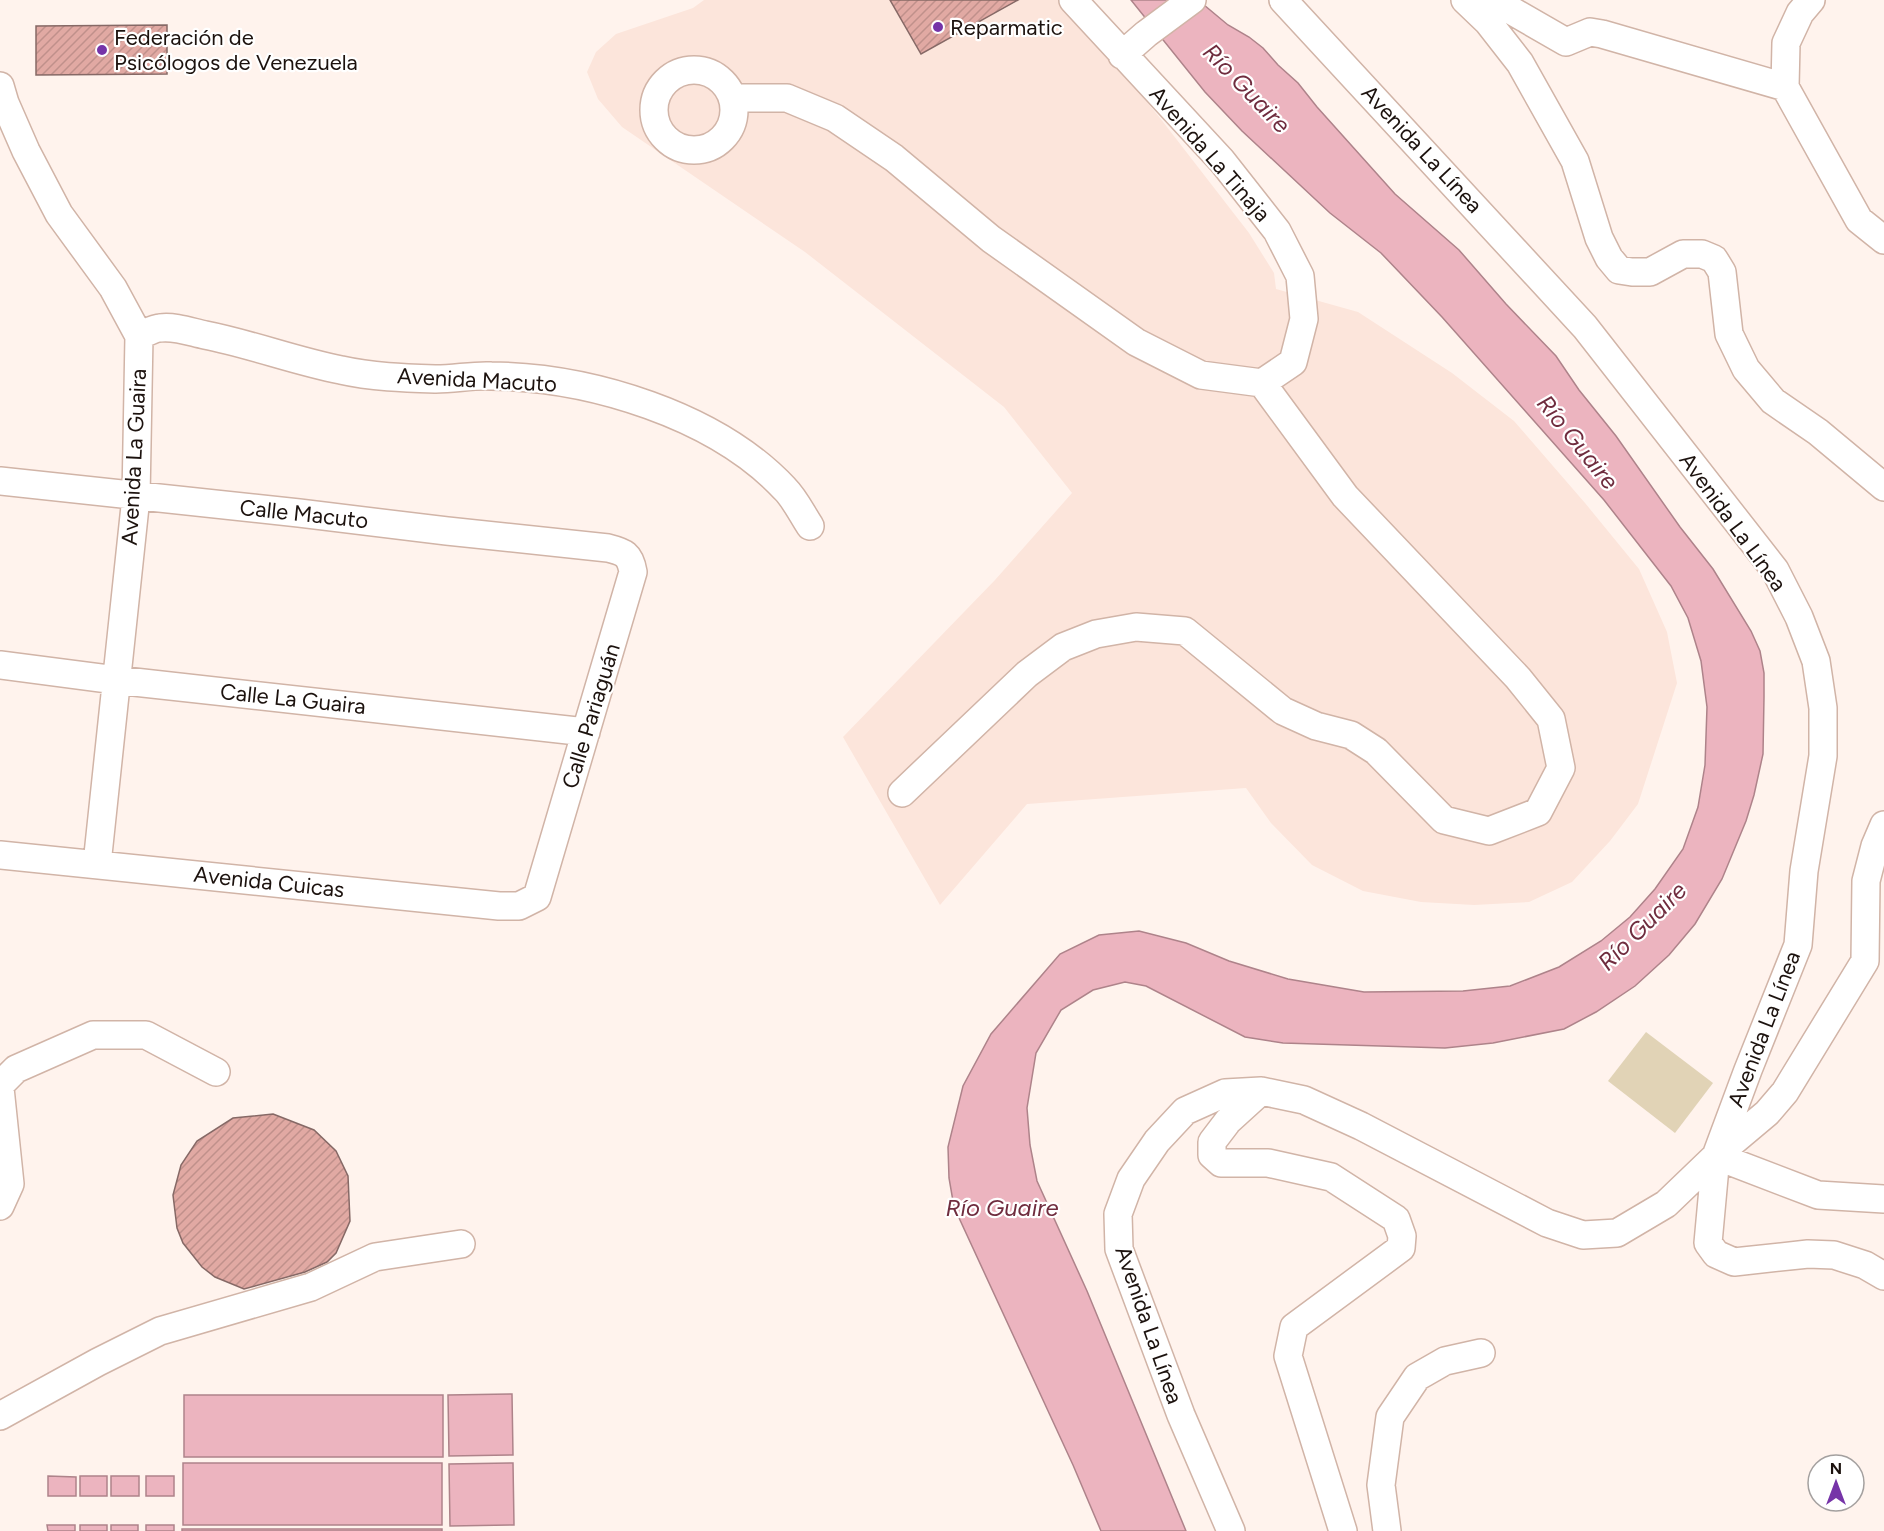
<svg xmlns="http://www.w3.org/2000/svg" width="1884" height="1531" viewBox="0 0 1884 1531" font-family="Figtree,sans-serif">
	<defs>
		<pattern id="building-hatch" width="6" height="6" patternUnits="userSpaceOnUse" patternTransform="scale(1.5)"><rect width="6" height="6" fill="#e1a9a3"/><path d="M-1 1l2-2M0 6l6-6M5 7l2-2" fill="none" stroke="#c0908b"/></pattern>
	</defs>
	<rect width="100%" height="100%" fill="#fff3ed"/>
	<path fill="#fce5db" d="M704 0H1066L1085 27 1160 118 1249 233 1274 273 1276 289 1358 312 1452 373 1514 421 1585 503 1639 569 1667 632 1677 683 1638 804 1610 841 1572 882 1529 902 1474 905 1421 902 1363 891 1312 865 1271 823 1246 788 1027 804 940 905 843 737 995 580 1072 493 1004 407 805 252 622 127 598 99 587 72 596 52 616 34 693 8Z"/>
	<path fill="#e1d3b6" d="M1646 1032 1713 1083 1675 1133 1608 1081Z"/>
	<path fill="#ecb4bf" stroke="#ae838a" stroke-width="1.5" d="M1131 0H1198L1228 25 1249 37 1263 48 1278 65 1298 83 1317 107 1395 194 1459 250 1506 304 1556 356 1579 390 1616 436 1680 527 1713 569 1751 631 1760 651 1764 673V697L1763 754 1754 795 1746 821 1722 879 1695 924 1669 955 1635 986 1596 1012 1564 1029 1493 1043 1445 1048 1283 1043 1245 1037 1146 986 1125 982 1093 990 1061 1010 1036 1053 1027 1108 1030 1145 1037 1181 1087 1291 1186 1531H1101L1073 1465 954 1207 949 1178 948 1147 963 1086 991 1034 1060 954 1099 935 1139 931 1186 943 1229 961 1288 979 1364 992 1463 991 1510 986 1559 967 1601 941 1630 917 1655 889 1683 849 1698 807 1705 765 1707 707 1701 661 1688 618 1671 586 1604 500 1442 317 1381 253 1330 213 1242 131 1205 92Z
		M512 1394 513 1455 449 1456 448 1395Z
		M184 1395H443V1457H184Z
		M183 1463H442V1525H183Z
		M513 1463 514 1525 450 1526 449 1464Z
		M48 1476 76 1477V1496H48Z
		M80 1476H107V1496H80Z
		M111 1476H139V1496H111Z
		M146 1476H174V1496H146Z
		M47 1525H75V1531H48Z
		M80 1525H107V1531H80Z
		M111 1525H138V1531H111Z
		M146 1525H174V1531H146Z
		M182 1529H442V1531H182Z"/>
	<path fill="url(#building-hatch)" stroke="#866966" stroke-width="1.5" d="M890 0H1018L921 54Z
		M167 25V74L36 75V26Z
		M273 1114 314 1130 336 1151 348 1176 350 1221 336 1253 327 1262 305 1272 244 1289 215 1277 202 1267 183 1243 177 1228 173 1195 181 1165 197 1141 233 1118Z"/>
	<g fill="none" stroke-linecap="round" stroke-linejoin="round">
		<defs>
			<path id="minor" d="M1073 0 1222 161 1277 231 1300 276 1304 319 1293 362 1262 383
				M1465 0 1488 22 1520 63 1575 161 1599 238 1609 258 1619 270 1632 272H1650L1683 254H1702L1714 259 1722 272 1729 334 1746 369 1773 401 1818 432 1884 487
				M1493 0 1566 42 1590 32 1602 34 1785 87
				M1811 0 1800 13 1786 43 1785 87 1859 220 1884 240
				M1122 55 1146 34 1192 0
				M654 110a40 40 0 1 1 80 0a40 40 0 1 1-80 0Z
				M0 86 5 103 26 151 59 214 113 288 139 336 136 497 97 864
				M734 98H787L835 118 894 158 991 239 1136 342 1201 375 1262 383 1345 496 1518 678 1551 719 1561 768 1538 812 1489 831 1444 820 1376 751 1351 735 1316 726 1283 711 1185 631 1136 627 1096 634 1063 647 1027 674 902 793
				M139 336C146 333 154 328 160 328 175 326 191 332 205 335 251 344 295 361 341 370 372 377 405 378 436 379 455 379 473 375 491 376 590 377 716 415 785 489 795 499 802 514 810 526
				M0 481 299 513 447 531 608 548C624 552 630 554 633 572L537 897 519 906H499L0 855
				M0 665 116 680 586 732
				M0 1085 16 1069 93 1035H146L216 1072
				M0 1088 10 1184 0 1206
				M1261 1091 1228 1121 1212 1142V1155L1221 1163H1268L1331 1177 1396 1219 1402 1236 1401 1248 1294 1327 1288 1356 1343 1531
				M1717 1155 1767 1113 1785 1092 1865 961 1866 881 1875 846 1884 825
				M1716 1156 1708 1243 1716 1254 1734 1262 1808 1254 1834 1255 1865 1265 1884 1276
				M1716 1156 1818 1195 1884 1199
				M0 1416 98 1362 160 1331 311 1287 375 1257 461 1244
				M1231 1531 1181 1415 1119 1249 1118 1214 1131 1179 1157 1141 1185 1111 1225 1093 1261 1091 1304 1100 1361 1126 1547 1223 1583 1235 1617 1233 1666 1204 1716 1156 1748 1070 1798 945 1804 871 1823 756V708L1816 661 1799 617 1775 570 1585 327 1283 0
				M1387 1531 1381 1485 1390 1417 1417 1377 1445 1361 1481 1353"/>
		</defs>
		<use href="#minor" stroke="#d1b4a7" stroke-width="30"/>
		<use href="#minor" stroke="#fff" stroke-width="27"/>
	</g>
	<g fill="#7634a8" stroke="#fff" stroke-width="2">
		<circle cx="938" cy="27" r="6"/>
		<circle cx="102" cy="50" r="6"/>
	</g>
	<g text-anchor="middle" dominant-baseline="central" stroke-width="4.5" stroke-linejoin="round" paint-order="stroke">
		<g font-size="22" fill="#1c120e" stroke="#fff" text-anchor="start">
			<text x="950" y="27">Reparmatic</text>
			<text x="114" y="37">Federación de<tspan x="114" dy="25">Psicólogos de Venezuela</tspan></text>
		</g>
		<g font-size="22" fill="#1c120e" stroke="#fff">
			<text transform="translate(1422 149) rotate(47)">Avenida La Línea</text>
			<text transform="translate(1210 154) rotate(49)">Avenida La Tinaja</text>
			<text transform="translate(477 380) rotate(3)">Avenida Macuto</text>
			<text transform="translate(134 457) rotate(-87)">Avenida La Guaira</text>
			<text transform="translate(304 514) rotate(6)">Calle Macuto</text>
			<text transform="translate(1733 522) rotate(54)">Avenida La Línea</text>
			<text transform="translate(293 699) rotate(6)">Calle La Guaira</text>
			<text transform="translate(591 716) rotate(-73)">Calle Pariaguán</text>
			<text transform="translate(269 882) rotate(6)">Avenida Cuicas</text>
			<text transform="translate(1764 1029) rotate(-69)">Avenida La Línea</text>
			<text transform="translate(1149 1325) rotate(71)">Avenida La Línea</text>
		</g>
		<g font-size="24" font-style="italic" fill="#6f2c3e" stroke="#fff">
			<text transform="translate(1247 88) rotate(46)">Río Guaire</text>
			<text transform="translate(1578 442) rotate(51)">Río Guaire</text>
			<text transform="translate(1642 926) rotate(-45)">Río Guaire</text>
			<text x="1002" y="1207">Río Guaire</text>
		</g>
	</g>
	<g transform="translate(1836 1483)"><circle r="28" fill="#ffffff" stroke="#a4a09f" stroke-width="1.5"/>
	<path d="M0-4.5L10 22L0 15L-10 22Z" fill="#7634a8"/>
	<text y="-9" font-size="16" font-weight="bold" text-anchor="middle" fill="#1c120e">N</text>
	</g>
</svg>
